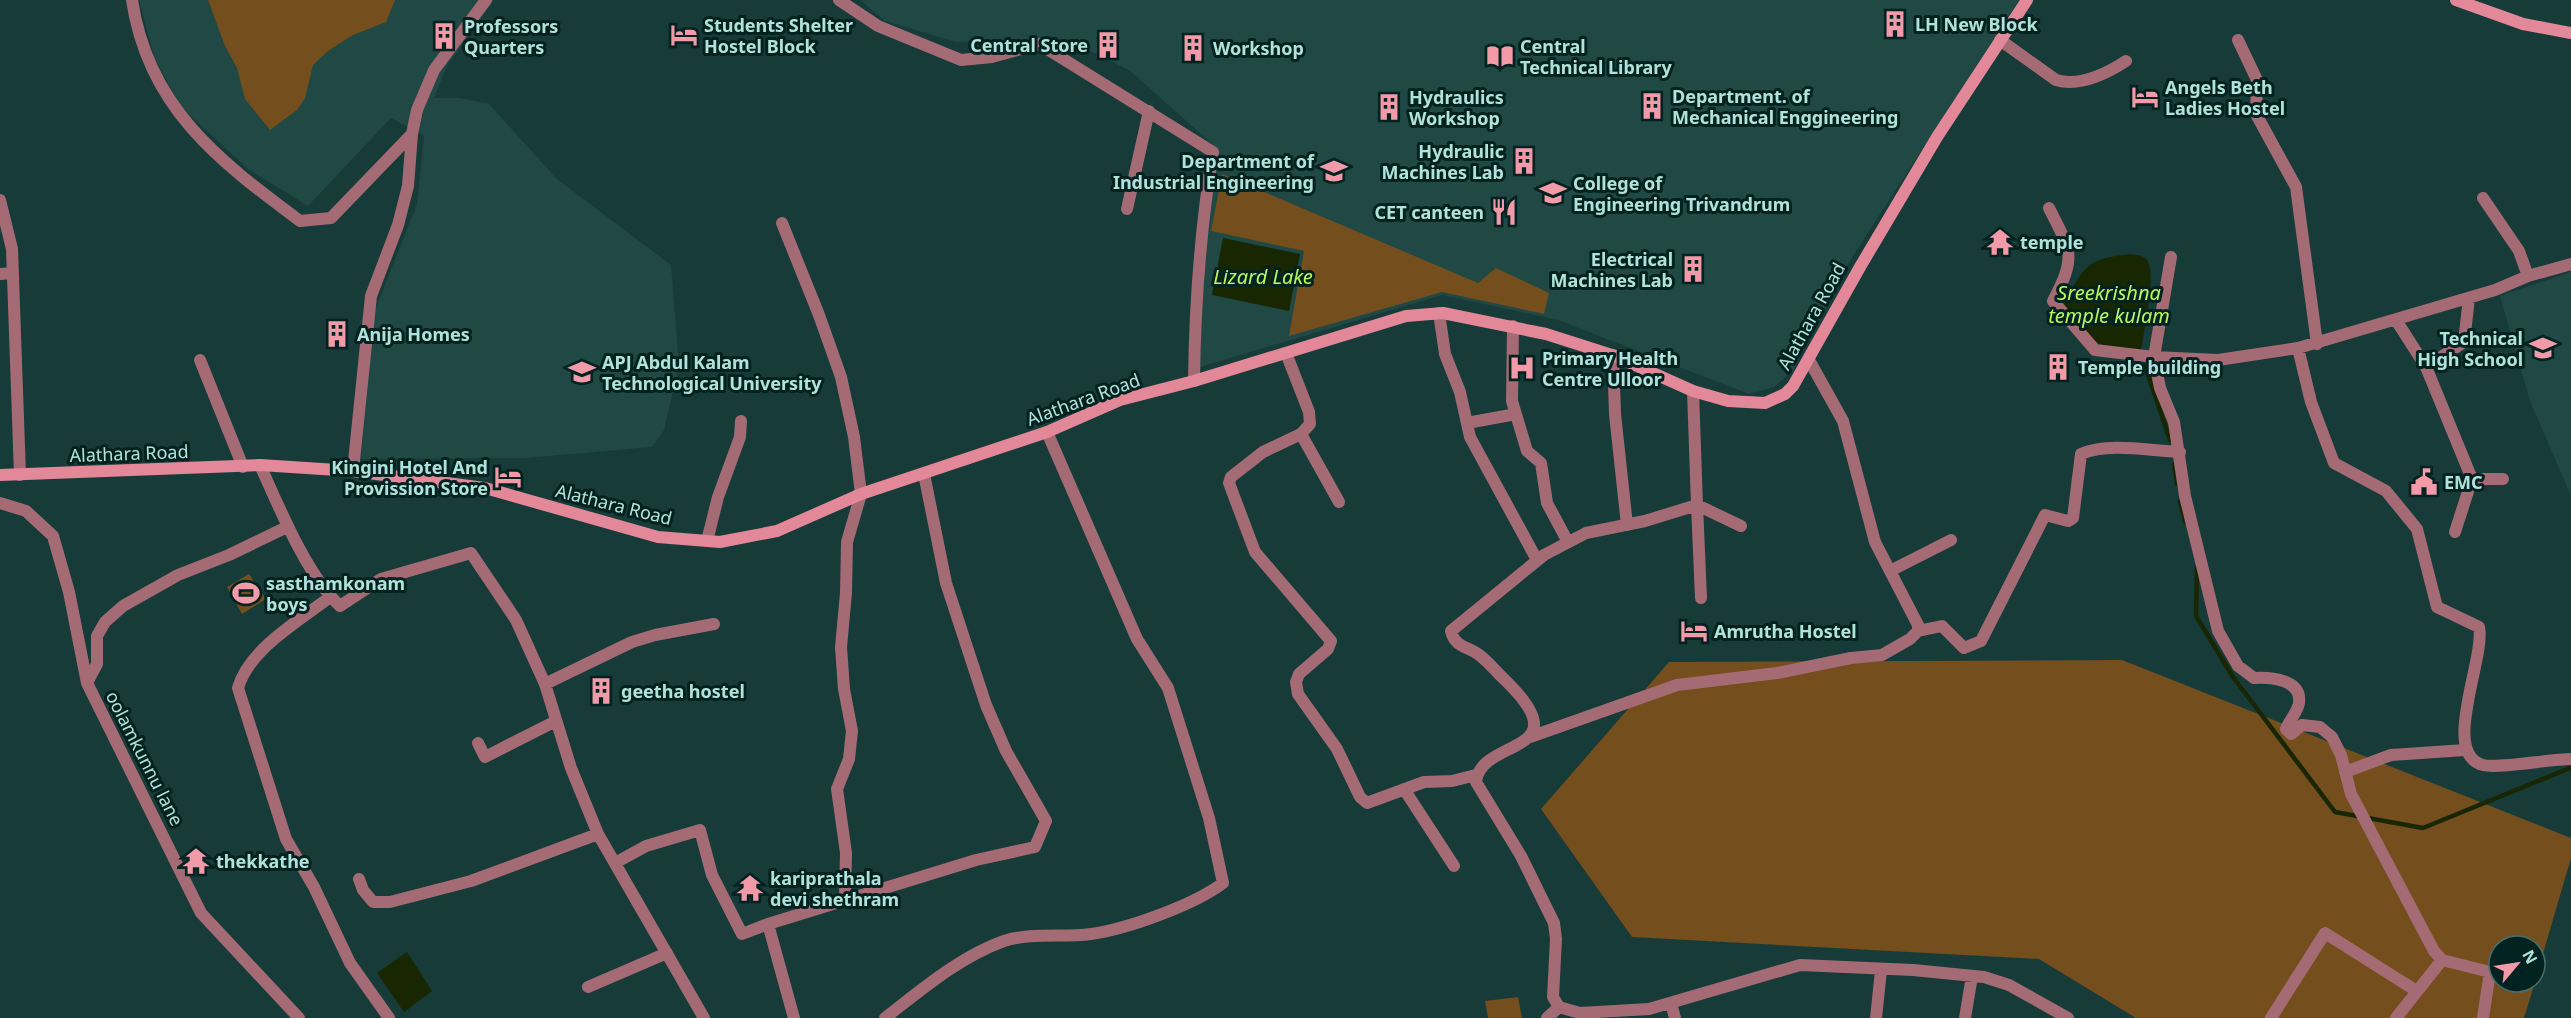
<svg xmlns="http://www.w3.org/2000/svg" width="2571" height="1018" viewBox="0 0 2571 1018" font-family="'Noto Sans',sans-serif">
	<rect width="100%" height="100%" fill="#173b38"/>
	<path fill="#204845" d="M139 0H494L447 66 434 98H460L489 104 557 179 671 265 679 365 664 430 652 447 525 458 361 459 375 310 417 204 424 136 391 118 308 206 248 169 180 106 154 56Z
		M860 0H2019L1849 262 1793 370 1774 387 1749 394 1558 320 1442 295 1200 367 1204 237 1219 150 1129 70 1065 39 956 42 885 21Z
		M2571 272V496L2530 401 2500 296Z"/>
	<path fill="#754e1d" d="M208 0H395L386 22 353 35 328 51 313 65 305 98 297 110 270 130 245 99 237 68 225 46Z
		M1222 174 1478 283 1496 268 1549 293 1544 314 1442 292 1289 336 1304 251 1211 231Z
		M249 574 266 599 242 614 227 587Z
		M2122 660 2571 838V858L2535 981V946H2499V982H2535L2524 1018H2136L2039 959 1632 937 1541 809 1669 662Z
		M1518 997 1522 1018H1488L1485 1001Z"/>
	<path fill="#182700" d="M1223 238 1300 254 1289 311 1212 295Z
		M2131 254C2135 255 2142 255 2145 258 2159 269 2143 333 2141 351L2118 355 2067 324 2062 307C2085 267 2083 259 2131 254Z
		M407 952 432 991 404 1012 377 973Z"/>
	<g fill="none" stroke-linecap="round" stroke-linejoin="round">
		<path stroke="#182700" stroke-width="4.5" d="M2145 366 2170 440
			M2174 464 2177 484
			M2180 501 2185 522
			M2197 567 2196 616 2233 677 2335 812 2423 828 2570 768"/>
		<path stroke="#a46b74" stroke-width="12" d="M132 0C148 107 218 160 300 221L331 218 412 134
			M839 0 878 26 961 60 992 57 1039 44 1213 152C1200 230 1195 302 1194 381
			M2000 40 2056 80C2079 87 2106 74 2126 61
			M2238 40 2257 80 2256 114 2296 187 2317 344
			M2483 198 2519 251 2528 276
			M0 200 12 249 20 475
			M2049 208C2071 252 2077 255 2053 301L2095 350 2154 357 2218 360 2298 348 2495 290 2528 276 2571 264
			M1127 209 1149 111
			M782 223 819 315 841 377 854 437 861 494 847 542 846 593 841 647 844 689 852 731 849 759 837 789 846 853 845 898
			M2171 257 2154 357 2160 388 2174 422 2185 496 2218 631 2238 666 2254 678C2270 677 2302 679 2299 703 2298 711 2289 721 2286 729L2291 734 2302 725 2320 727 2332 737 2341 755 2351 794 2434 951 2442 960 2490 972 2483 1018
			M0 274 13 273
			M1439 313 1445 354 1460 392 1470 437 1537 560
			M2396 320 2426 367 2472 479 2455 532
			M1513 326 1512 401 1527 451 1541 463 1547 503 1568 542
			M2298 348 2311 402 2334 463 2386 491 2417 529 2437 607 2479 627C2486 657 2440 754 2483 765 2498 769 2550 759 2571 759
			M1286 353 1309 412 1310 424 1301 434 1263 452 1231 477 1229 483 1255 552 1331 641 1328 649 1299 674 1296 682 1298 694 1337 749 1360 797 1367 803 1424 782 1452 781 1476 775
			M1613 355 1615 414 1627 525
			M200 360 243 467
			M2426 367 2464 342 2469 298
			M1693 391 1697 505 1645 521 1586 533 1544 555 1451 631C1455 647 1466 646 1478 654 1488 661 1496 672 1505 680 1583 756 1480 737 1476 782L1521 856 1554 923 1556 939 1553 997 1559 1007 1580 1013 1649 1009 1800 965 1913 970 1984 977 2009 985 2068 1018
			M1467 423 1516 414
			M1301 434 1339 502
			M260 465C279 507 307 576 340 606L381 579 471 553 516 620 545 684 632 642 655 635 714 624
			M353 471 371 296 398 225 408 186 412 134 417 110 434 70 486 0
			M2472 479H2503
			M0 503 26 511 53 536 69 592 87 683 201 913 299 1018
			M707 541 718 497 740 437 741 421
			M1890 571 1951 540
			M330 597C299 621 249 649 238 688L286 839 314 887 350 963 389 1018
			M1701 598 1697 505 1741 526
			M1918 631 1942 626 1964 648 1981 641 2045 515 2068 521 2073 518 2081 454C2110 442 2149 451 2180 452
			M87 683 97 664V636L105 622 123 606 178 575 229 555 287 527
			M545 684 571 768 598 834 704 1018
			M1530 737 1677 685 1777 673 1851 658 1882 655 1910 639 1918 631V625L1875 542 1843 421 1809 360
			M478 743 485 757 556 721
			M2345 772 2391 755 2465 750
			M1404 789 1454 866
			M615 863 646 846 700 830 712 875 742 934 768 924
			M359 879 363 890 373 902H390L471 881 598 834
			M588 987 667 953
			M1671 1003 1675 1018
			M794 1018 768 924 976 860 1035 847 1046 821 1006 751 986 705 946 583 924 474
			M885 1018C921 990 961 956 1004 941 1032 932 1063 938 1091 934 1127 929 1194 905 1223 883L1209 818 1168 688 1137 639 1047 432
			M1547 1018 1559 1007
			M1876 1018 1881 970
			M1965 1018 1972 976
			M2271 1018 2325 933 2415 990
			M2396 1018 2442 960"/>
		<path stroke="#e38898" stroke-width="12" d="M2456 0 2523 24 2571 33
			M0 475 260 465 353 471 485 488 658 537 720 542 777 531 861 494 1047 432 1120 400 1194 381 1406 316 1443 313 1546 334 1615 356 1693 391 1728 401 1765 403 1785 394 1793 386 1860 267 1937 137 2027 0"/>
	</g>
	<defs>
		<symbol id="building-bare" viewBox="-9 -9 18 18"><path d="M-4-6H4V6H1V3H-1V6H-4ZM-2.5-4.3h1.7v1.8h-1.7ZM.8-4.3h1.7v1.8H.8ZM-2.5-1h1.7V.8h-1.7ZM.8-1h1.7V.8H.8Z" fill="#f39aa9" stroke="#002220" stroke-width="2.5" paint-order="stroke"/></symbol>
		<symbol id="hotel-bare" viewBox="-9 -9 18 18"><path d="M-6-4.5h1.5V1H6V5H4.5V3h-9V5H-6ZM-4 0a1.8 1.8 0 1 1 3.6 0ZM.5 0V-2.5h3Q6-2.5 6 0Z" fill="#f39aa9" stroke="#002220" stroke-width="2.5" paint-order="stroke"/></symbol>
		<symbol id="library-bare" viewBox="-9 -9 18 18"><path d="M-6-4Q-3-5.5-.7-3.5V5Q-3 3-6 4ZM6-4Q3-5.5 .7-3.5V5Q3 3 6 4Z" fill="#f39aa9" stroke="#002220" stroke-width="2.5" paint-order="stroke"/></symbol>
		<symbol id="university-bare" viewBox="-9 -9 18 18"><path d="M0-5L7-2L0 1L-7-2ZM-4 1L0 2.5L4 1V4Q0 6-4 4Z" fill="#f39aa9" stroke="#002220" stroke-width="2.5" paint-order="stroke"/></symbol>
		<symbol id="restaurant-bare" viewBox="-9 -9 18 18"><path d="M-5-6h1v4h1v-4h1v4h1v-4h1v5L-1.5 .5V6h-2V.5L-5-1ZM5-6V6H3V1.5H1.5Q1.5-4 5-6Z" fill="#f39aa9" stroke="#002220" stroke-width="2.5" paint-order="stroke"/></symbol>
		<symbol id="temple-bare" viewBox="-9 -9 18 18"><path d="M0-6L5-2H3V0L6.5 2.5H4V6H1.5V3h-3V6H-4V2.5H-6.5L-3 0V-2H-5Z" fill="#f39aa9" stroke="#002220" stroke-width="2.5" paint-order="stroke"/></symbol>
		<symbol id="school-bare" viewBox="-9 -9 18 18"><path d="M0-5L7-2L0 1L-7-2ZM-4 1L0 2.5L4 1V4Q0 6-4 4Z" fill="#f39aa9" stroke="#002220" stroke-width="2.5" paint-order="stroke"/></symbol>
		<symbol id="hospital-bare" viewBox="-9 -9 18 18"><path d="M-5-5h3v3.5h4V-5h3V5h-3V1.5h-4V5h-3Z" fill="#f39aa9" stroke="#002220" stroke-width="2.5" paint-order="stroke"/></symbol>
		<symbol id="civic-bare" viewBox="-9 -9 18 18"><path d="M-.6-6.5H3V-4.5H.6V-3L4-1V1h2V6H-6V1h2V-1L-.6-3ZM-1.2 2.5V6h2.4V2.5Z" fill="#f39aa9" stroke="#002220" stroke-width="2.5" paint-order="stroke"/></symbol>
		<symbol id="stadium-bare" viewBox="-9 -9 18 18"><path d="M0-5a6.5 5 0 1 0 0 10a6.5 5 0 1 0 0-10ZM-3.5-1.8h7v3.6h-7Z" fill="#f39aa9" stroke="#002220" stroke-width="2.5" paint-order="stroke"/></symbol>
	</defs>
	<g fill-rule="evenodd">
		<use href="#building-bare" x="1876" y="5" width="38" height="38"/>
		<use href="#hotel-bare" x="665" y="16" width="38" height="38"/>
		<use href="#building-bare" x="425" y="17" width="38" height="38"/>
		<use href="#building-bare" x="1089" y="26" width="38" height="38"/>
		<use href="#building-bare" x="1174" y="29" width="38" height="38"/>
		<use href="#library-bare" x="1481" y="37" width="38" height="38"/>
		<use href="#hotel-bare" x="2126" y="78" width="38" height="38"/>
		<use href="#building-bare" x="1633" y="87" width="38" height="38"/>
		<use href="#building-bare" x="1370" y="88" width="38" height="38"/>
		<use href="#building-bare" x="1505" y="142" width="38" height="38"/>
		<use href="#university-bare" x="1315" y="152" width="38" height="38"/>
		<use href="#university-bare" x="1534" y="174" width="38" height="38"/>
		<use href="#restaurant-bare" x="1485" y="193" width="38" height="38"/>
		<use href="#temple-bare" x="1981" y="223" width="38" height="38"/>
		<use href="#building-bare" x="1674" y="250" width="38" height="38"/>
		<use href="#building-bare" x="318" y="315" width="38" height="38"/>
		<use href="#school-bare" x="2524" y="329" width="38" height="38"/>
		<use href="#building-bare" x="2039" y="348" width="38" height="38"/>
		<use href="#hospital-bare" x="1503" y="349" width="38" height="38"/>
		<use href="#university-bare" x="563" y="353" width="38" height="38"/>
		<use href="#hotel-bare" x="489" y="458" width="38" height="38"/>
		<use href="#civic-bare" x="2405" y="463" width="38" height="38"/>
		<use href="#stadium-bare" x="227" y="574" width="38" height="38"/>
		<use href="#hotel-bare" x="1675" y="612" width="38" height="38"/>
		<use href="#building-bare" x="582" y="672" width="38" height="38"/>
		<use href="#temple-bare" x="177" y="842" width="38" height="38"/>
		<use href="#temple-bare" x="731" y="869" width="38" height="38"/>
	</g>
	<g text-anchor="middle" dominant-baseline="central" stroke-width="6" stroke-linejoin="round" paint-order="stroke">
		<g font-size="18" font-weight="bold" fill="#b0e2dd" stroke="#002220" text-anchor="start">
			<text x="1915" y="24">LH New Block</text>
			<text x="704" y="25">Students Shelter<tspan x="704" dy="21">Hostel Block</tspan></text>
			<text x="464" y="26">Professors<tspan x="464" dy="21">Quarters</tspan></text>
			<text x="1088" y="45" text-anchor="end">Central Store</text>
			<text x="1520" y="46">Central<tspan x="1520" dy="21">Technical Library</tspan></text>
			<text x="1213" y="48">Workshop</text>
			<text x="2165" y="87">Angels Beth<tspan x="2165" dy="21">Ladies Hostel</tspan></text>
			<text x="1672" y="96">Department. of<tspan x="1672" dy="21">Mechanical Enggineering</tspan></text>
			<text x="1409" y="97">Hydraulics<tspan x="1409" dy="21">Workshop</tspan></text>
			<text x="1504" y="151" text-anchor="end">Hydraulic<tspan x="1504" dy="21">Machines Lab</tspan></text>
			<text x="1314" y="161" text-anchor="end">Department of<tspan x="1314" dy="21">Industrial Engineering</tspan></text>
			<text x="1573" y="183">College of<tspan x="1573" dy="21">Engineering Trivandrum</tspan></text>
			<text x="1484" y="212" text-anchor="end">CET canteen</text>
			<text x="2020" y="242">temple</text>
			<text x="1673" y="259" text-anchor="end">Electrical<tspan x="1673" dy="21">Machines Lab</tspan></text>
			<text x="357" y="334">Anija Homes</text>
			<text x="2523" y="338" text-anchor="end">Technical<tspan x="2523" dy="21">High School</tspan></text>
			<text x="1542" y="358">Primary Health<tspan x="1542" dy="21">Centre Ulloor</tspan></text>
			<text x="602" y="362">APJ Abdul Kalam<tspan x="602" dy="21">Technological University</tspan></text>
			<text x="2078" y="367">Temple building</text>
			<text x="488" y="467" text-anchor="end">Kingini Hotel And<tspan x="488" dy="21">Provission Store</tspan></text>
			<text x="2444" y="482">EMC</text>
			<text x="266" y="583">sasthamkonam<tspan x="266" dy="21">boys</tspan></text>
			<text x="1714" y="631">Amrutha Hostel</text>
			<text x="621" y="691">geetha hostel</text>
			<text x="216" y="861">thekkathe</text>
			<text x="770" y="878">kariprathala<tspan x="770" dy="21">devi shethram</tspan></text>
		</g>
		<g font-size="18" fill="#b0e2dd" stroke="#002220">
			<text transform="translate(1811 316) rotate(-61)">Alathara Road</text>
			<text transform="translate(1083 399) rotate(-20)">Alathara Road</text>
			<text transform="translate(129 453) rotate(-2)">Alathara Road</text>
			<text transform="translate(614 504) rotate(14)">Alathara Road</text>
			<text transform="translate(145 758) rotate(63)">oolamkunnu lane</text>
		</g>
		<g font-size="20" font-style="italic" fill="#b8f85b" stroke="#002220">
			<text x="1263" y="276">Lizard Lake</text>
			<text x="2109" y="292">Sreekrishna<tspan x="2109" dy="23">temple kulam</tspan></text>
		</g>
	</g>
	<g transform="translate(2517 964) rotate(61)"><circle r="28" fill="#002220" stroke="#466f6c" stroke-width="1.5"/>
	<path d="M0-4.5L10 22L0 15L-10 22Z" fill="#f39aa9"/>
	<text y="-9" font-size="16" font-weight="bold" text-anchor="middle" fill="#b0e2dd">N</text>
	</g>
</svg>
